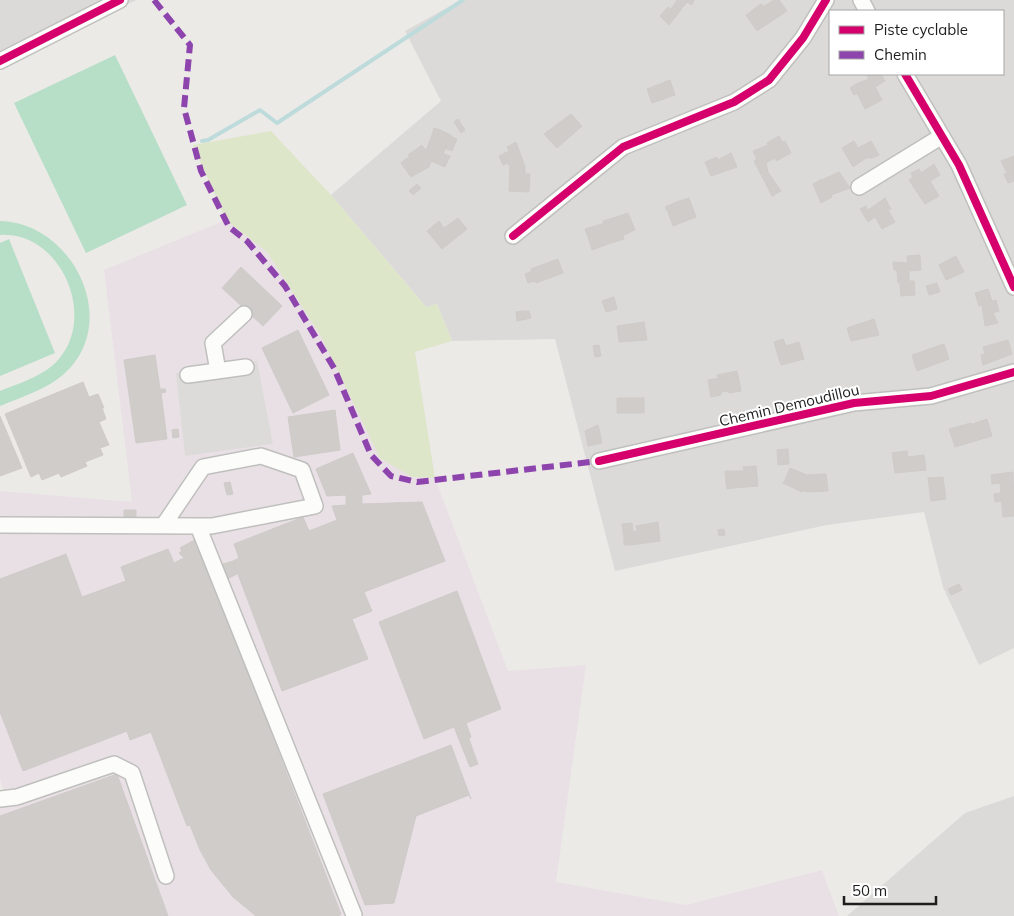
<svg xmlns="http://www.w3.org/2000/svg" width="1014" height="916" viewBox="0 0 1014 916" font-family="Mulish,sans-serif">
	<rect width="100%" height="100%" fill="#eceae7"/>
	<path fill="#dbdad8" fill-rule="evenodd" d="M0 0H137L0 59Z
		M461 0H1014V648L979 665 943 587 924 512 827 525 615 571 555 339 452 341 437 304 426 307 331 195 441 101 405 31ZM830 11H1003V74H830Z
		M1014 796V916H847L965 813Z"/>
	<path fill="#e9e0e6" d="M226 220 267 252 412 477 435 478 508 671 586 665 556 882 686 905 822 870 839 916H0V793L5 792 0 780V491L132 502 104 270Z"/>
	<path fill="#dee6c9" d="M271 131 331 195 426 307 437 304 452 341 415 352 435 478 412 477 380 458 321 336 267 252 226 220 193 145Z"/>
	<path fill="#b7dec7" d="M115 55 187 205 86 253 14 103Z
		M0 221C69 222 119 314 70 368 52 388 24 396 0 406V391C22 382 48 375 62 355 95 310 58 231 0 235Z
		M9 239 55 353 0 376V243Z"/>
	<path fill="#dcdbda" d="M257 361 273 444 185 456 176 373Z"/>
	<g fill="none" stroke-linecap="round" stroke-linejoin="round">
		<path stroke="#bedbdc" stroke-width="4" d="M202 141 208 140 260 110 277 123 463 0"/>
	</g>
	<path fill="#cfccca" stroke="#cfcbc9" d="M677 0H694L692 5 687 2 669 25 660 16 668 7 671 9Z
		M774 0H779L787 11 757 31 746 15 758 6 762 4 763 7Z
		M866 74H881L885 81 875 87 882 100 865 109 857 93 860 92 856 84 869 79Z
		M670 80 675 95 652 103 647 89Z
		M856 84 860 92 854 95 850 88Z
		M571 114 582 126 557 148 544 134Z
		M458 119 465 130 461 133 454 122Z
		M434 128 440 130 437 137 432 135Z
		M440 130 451 135 443 154 450 156 445 167 431 161 429 167 411 177 401 163 410 156 412 159 427 148 432 135 437 137Z
		M450 136 457 139 452 151 445 148Z
		M779 136 782 142 785 141 791 153 776 161 775 158 766 163 768 172 781 191 772 196 754 161 757 159 753 151 768 145 767 143Z
		M854 141 858 148 871 141 879 155 872 158H866L853 167 842 148Z
		M516 142 525 167V174H530L529 192 509 191 510 167 508 163 503 165 499 156 509 151 507 147Z
		M422 145 425 150 412 159 408 155Z
		M731 153 737 167 711 176 705 162 717 157 718 160Z
		M1014 156V181L1008 183 1004 174 1007 173 1001 161Z
		M934 164 940 175 930 181 939 196 925 204 909 180 913 177 911 173 919 169 921 173Z
		M839 172 850 188 831 195 822 180Z
		M822 179 832 197 821 203 813 184Z
		M417 184 421 188 413 195 409 191Z
		M689 198 696 217 673 226 668 212 681 207 679 201Z
		M885 198 891 209 888 210 895 222 882 229 875 217 868 222 860 209 866 206 868 210Z
		M679 201 681 207 668 212 665 207Z
		M628 213 635 230 610 241 611 243 592 250 588 237 597 233 595 226 617 220 616 217Z
		M616 217 617 220 604 225 603 221Z
		M458 218 467 229 442 249 427 231 439 221 444 228Z
		M595 226 597 233 588 237 585 229Z
		M623 236 624 239 611 243 610 241Z
		M920 255 921 270 909 271V281H914L915 295 901 296 900 283H898L897 270H894L893 262 908 263 907 256Z
		M956 256 964 272 946 280 939 265Z
		M558 259 563 273 536 283 535 281 528 283 525 274 532 271 531 269Z
		M241 267 282 306 263 326 222 288Z
		M937 283 940 292 929 295 926 286Z
		M988 289 992 301 996 300 999 311 993 313 998 323 985 326 982 305 979 306 975 293Z
		M614 297 617 309 606 312 602 301Z
		M524 311H529L531 318 517 321 516 312Z
		M874 319 879 335 851 341 847 328Z
		M644 322 647 340 619 342 617 326Z
		M298 330 329 395 293 413 262 348Z
		M783 339 786 346 776 349 774 342Z
		M1008 340 1012 354 983 365 981 355 985 354 983 347Z
		M799 342 804 359 781 365 776 349Z
		M944 344 949 359 917 371 912 355Z
		M599 345 601 356 595 357 593 346Z
		M155 355 160 389H165L166 392 161 393 167 439 136 443 124 360Z
		M737 371 738 375 718 379 717 375Z
		M738 375 741 391 729 393 728 391 721 392V395L711 397 708 380Z
		M83 382 89 397 98 394 104 408H102L106 419 99 422 109 445 100 448 103 455 85 462 87 466 61 477 59 473 42 480 39 473 31 477 5 414Z
		M617 398H644V413H617Z
		M335 410 340 450 294 457 288 417Z
		M0 416 22 468 0 476Z
		M987 419 992 436 958 446 953 431Z
		M971 423 972 425 953 431 958 446 955 447 949 429Z
		M598 425 602 443 588 446 585 431Z
		M178 429 179 437 173 438 172 430Z
		M788 449 789 464 778 465 777 450Z
		M907 451 908 457 924 455 926 470 895 473 892 453Z
		M353 453 371 494 362 495V504L422 502 445 561 364 592 372 611 352 619 368 659 282 691 233 561 239 558 234 544 303 517 309 531 337 520 332 506 346 505V495L327 496 316 469Z
		M756 466 758 486 733 488 732 482 726 483 725 471H744L743 467Z
		M790 468 807 475 826 474 828 491 807 492 803 490V488L785 480Z
		M1013 472 1014 516 1003 517 1000 483 992 484 991 475Z
		M943 477 946 499 931 501 928 478Z
		M785 480 803 488 802 492 783 483Z
		M230 482 233 494 227 495 224 483Z
		M732 482 733 488 727 489 726 483Z
		M1001 493 1002 501 995 502 994 494Z
		M124 510H136V518H124Z
		M658 522 660 541 630 545 629 538H624L622 524 632 523 633 532 637 531 636 526Z
		M724 529 725 535 719 536 718 530Z
		M198 538 200 542 195 544 199 553 201 552 341 914 339 916H256L233 897 211 870 200 850 190 825 187 826 151 732 130 740 127 731 23 771 0 712V579L66 554 82 597 126 581 121 567 168 549 174 563 184 558 179 553 182 551 180 548Z
		M624 538H629L630 545H624Z
		M233 561 237 574 223 581 217 566Z
		M959 584 962 590 951 595 948 589Z
		M457 591 501 709 466 723 471 737 469 739 478 764 470 767 454 727 424 739 379 622Z
		M451 745 471 799 469 795 416 816 394 903 365 905 323 794Z
		M117 774 168 916H0V816Z"/>
	<g fill="none" stroke-linecap="round" stroke-linejoin="round">
		<defs>
			<path id="minor" d="M861 0 867 11
				M0 61 120 0
				M905 74 959 165 1014 287
				M859 187 942 136
				M513 236 623 147 734 102 769 80 803 38 826 0
				M218 371 213 343 244 314
				M188 375 246 367
				M599 461 854 403 931 396 1014 372
				M0 525 198 526H212L315 506 302 470 261 456 203 467 163 526
				M198 526 354 915
				M0 799 17 797 114 764 132 773 166 876"/>
		</defs>
		<use href="#minor" stroke="#bfbfbd" stroke-width="18"/>
		<use href="#minor" stroke="#fcfcfb" stroke-width="15"/>
		<path stroke="#8e44ad" stroke-width="6" stroke-dasharray="12 6" stroke-linecap="butt" d="M154 0 190 45 184 108 201 171 229 227 247 241 285 286 334 368 371 455 391 476 417 482 599 461"/>
		<defs>
			<path id="cycleway" d="M0 61 120 0
				M905 74 959 165 1014 287
				M513 236 623 147 734 102 769 80 803 38 826 0
				M599 461 854 403 931 396 1014 372"/>
		</defs>
		<use href="#cycleway" stroke="#fff" stroke-width="11"/>
		<use href="#cycleway" stroke="#d6006c" stroke-width="8"/>
	</g>
	<g text-anchor="middle" dominant-baseline="central" stroke-width="4" stroke-linejoin="round" paint-order="stroke">
		<g font-size="15" fill="#1e1e1e" stroke="#fff">
			<text transform="translate(789 405) rotate(-13)">Chemin Demoudillou</text>
		</g>
	</g>
	<rect x="829" y="10" width="175" height="65" fill="#ffffff" stroke="#a5a5a5"/>
	<rect x="839" y="26" width="25" height="8" fill="#d6006c" stroke="#a5a5a5"/>
	<text x="874" y="35" font-size="15" fill="#1e1e1e">Piste cyclable</text>
	<rect x="839" y="51" width="25" height="8" fill="#8e44ad" stroke="#a5a5a5"/>
	<text x="874" y="60" font-size="15" fill="#1e1e1e">Chemin</text>
	<path d="M844 896v8h92v-8" fill="none" stroke="#1e1e1e" stroke-width="2.5"/>
	<text x="852" y="896" font-size="15" fill="#1e1e1e" stroke="#ffffff" stroke-width="4" paint-order="stroke">50 m</text>
</svg>
